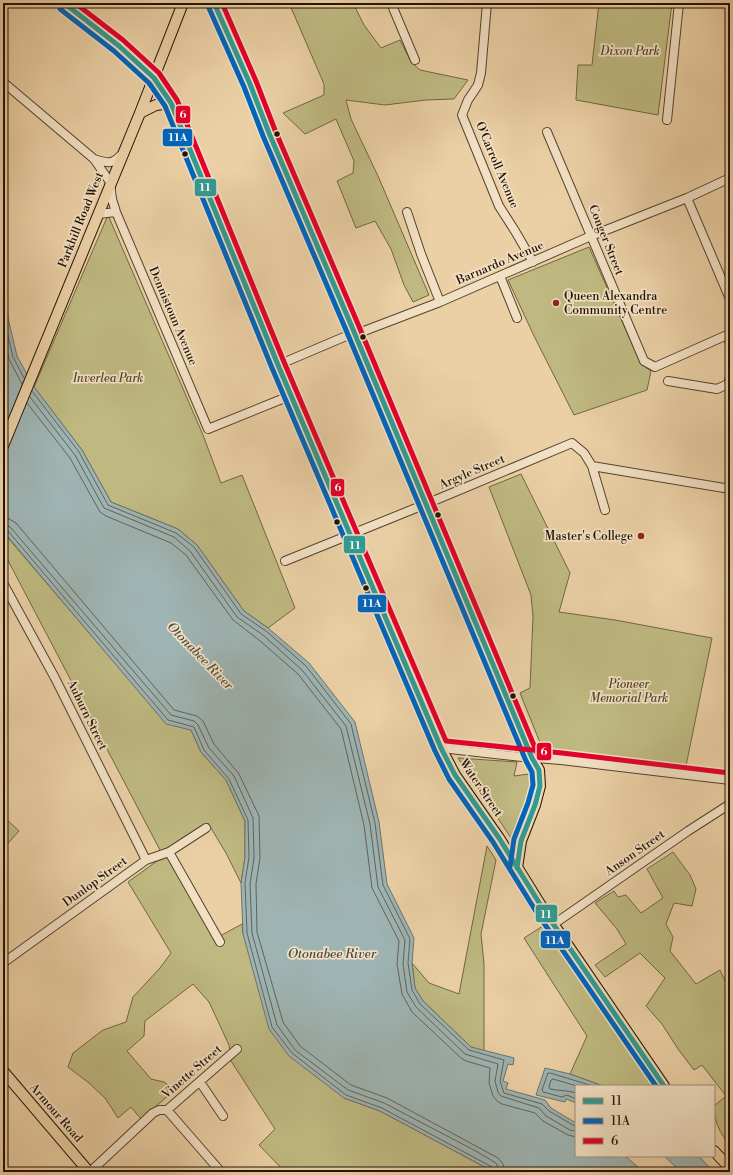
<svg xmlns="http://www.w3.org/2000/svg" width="733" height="1175" viewBox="0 0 733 1175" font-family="'Libre Bodoni',serif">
	<rect width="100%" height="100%" fill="#ebd0a5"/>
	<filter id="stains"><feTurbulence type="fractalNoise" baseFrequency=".005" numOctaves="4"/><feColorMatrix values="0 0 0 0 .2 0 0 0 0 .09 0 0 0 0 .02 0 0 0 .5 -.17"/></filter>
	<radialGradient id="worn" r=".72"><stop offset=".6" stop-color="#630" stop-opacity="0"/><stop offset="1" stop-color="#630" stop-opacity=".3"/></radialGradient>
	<path fill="#bfb981" stroke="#716642" d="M289 3H353L364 25 381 48 400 40 411 62 420 70 468 80 454 99 426 100 385 105 346 100 351 119 378 176 429 295 413 302 404 285 391 249 375 221 356 228 337 181 353 173 354 161 336 119 305 134 283 113 324 95V84Z
		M599 3H672L658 115 576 100 578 65H592Z
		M108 215 203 435 221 483 242 475 295 608 268 628 244 611 197 545 178 529 111 502 82 450 34 387Z
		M589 247 641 364 651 371 647 390 574 415 534 336 508 280Z
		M521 474 570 573 559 612 615 620 712 638 686 766 564 751 543 750 520 693 530 688 533 617 531 595 489 487Z
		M3 532 166 723 191 730 201 752 226 780 245 821V857L241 883 226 853 208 823 170 849 161 852 3 551Z
		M458 758 517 762 514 776 529 774 531 784 521 817 511 838Z
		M3 816 19 831 3 849Z
		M487 846 496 860 481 934 484 964V1051L471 1047 423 1001 415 988 412 963 429 983 459 994Z
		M673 852 690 875 696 889 692 906 674 903 666 924 673 937 670 951 696 984 720 970 730 992V1145C720 1134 714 1121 714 1106L726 1096 702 1065 694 1070 678 1049 662 1024 646 1006 665 978 640 953 605 977 595 965 626 944 617 929 595 903 614 891 618 897 626 895 641 913 663 898 647 869Z
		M168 857 220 936 242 924 243 934 344 1098 380 1111 494 1172H285L259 1145 275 1129 231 1061 229 1045 209 1002 193 984 145 1021 144 1036 127 1051 151 1079 164 1082 175 1090 141 1119 131 1107 118 1118 105 1098 89 1083 68 1067 73 1053 103 1030 126 1022 133 997 160 968 171 953 128 882 157 861Z
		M546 924 655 1086H603L570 1074 587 1036 524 938Z"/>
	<path fill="#9eb4b3" stroke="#6d736d" d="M3 222 8 318 17 356 34 387 82 450 111 502 178 529 197 545 244 611 268 628 309 663 355 722 379 822 387 884 414 938 412 963 415 988 423 1001 471 1047 514 1058 513 1065 508 1064 503 1081 508 1083 506 1089 545 1100 551 1108 576 1123V1156H625L644 1172H494L380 1111 344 1098 289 1056 269 1029 243 934 241 883 245 857V821L226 780 201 752 191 730 166 724 3 531Z
		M545 1068 570 1074 603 1086H576V1103L566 1099 565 1102 536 1095Z
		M664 1156H699L713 1172H681Z"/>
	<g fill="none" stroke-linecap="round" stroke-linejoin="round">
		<path stroke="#60635b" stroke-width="1" d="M3 294 4 319 13 357 24 378
			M3 335 9 359 22 384
			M32 391 79 452 108 505 176 533 194 547 241 614 266 631 306 666 351 724 375 823 383 885 410 939 408 963 412 990 420 1004 469 1050 504 1060 500 1081 504 1093 542 1104 549 1111 573 1125 576 1126
			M30 397 75 455 104 508 174 537 190 551 237 617 263 635 302 670 346 726 370 824 378 887 405 940 403 964 407 992 416 1007 465 1054 498 1064 495 1081 498 1092 501 1096 539 1108 546 1116 570 1130 576 1131
			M27 403 70 458 100 512 106 516 171 543 186 555 233 620 259 640 298 674 341 729 364 825 372 888 399 941 397 964 402 994 412 1012 461 1058 466 1061 490 1068 489 1083 493 1096 497 1101 502 1104 535 1113 543 1121 568 1135 576 1137
			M3 518 9 519 16 523 174 710 197 716 203 721 214 744 239 774 259 816 260 858 256 884 257 932 283 1022 300 1046 351 1085 387 1098 498 1158 503 1164 505 1172
			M3 524 7 525 11 528 171 715 194 721 198 725 209 748 234 776 253 818 254 858 250 884 252 933 277 1025 295 1050 348 1090 384 1103 474 1150 496 1163 498 1167 499 1172
			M3 529 8 531 168 720 194 727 204 750 229 779 248 820 249 857 245 883 247 933 272 1027 292 1053 346 1095 382 1108 492 1167 494 1172
			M576 1093C567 1090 559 1091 550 1089L549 1087 551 1080 553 1079 577 1086
			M576 1099 567 1095 562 1097 543 1092 542 1090 548 1073H550L593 1086"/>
		<defs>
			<path id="minor" d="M391 3 415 60
				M487 3 481 73 478 85 468 100 462 115 499 206 515 231 533 262
				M3 82 94 159 110 182 112 199 116 212 208 429 292 395
				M667 120 679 3
				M547 132 644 361 655 367 727 335
				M94 159C107 163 112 165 121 155
				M687 198 730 299
				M407 212 421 254 440 302
				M98 214 116 212
				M500 276 517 318
				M727 335 730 343
				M278 365 351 334 364 331 440 302 591 236 687 198 730 178
				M668 381 717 389 728 384 730 377
				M592 466 605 510
				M285 561 426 504 572 443 584 453 592 466 730 489
				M3 583 55 678 146 860
				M441 748 522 757 561 760 730 780
				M169 852 220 942
				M554 924 688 831 730 804
				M3 963 146 860 169 852 206 828
				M200 1082 223 1116
				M167 1110 221 1172
				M90 1172 153 1113 159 1110H167L237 1049"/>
			<path id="major" d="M64 3 119 46 154 78 171 103 278 365 441 748 455 775 499 838 543 909 664 1086
				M214 3 250 84 269 133 352 327 532 758 539 770 540 786 535 805 521 841 517 868
				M140 113 156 105 171 103
				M3 446 140 113 183 3
				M3 1071 89 1172
				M714 1151 730 1168"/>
		</defs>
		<use href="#minor" stroke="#55422c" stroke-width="10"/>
		<use href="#major" stroke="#231203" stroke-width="12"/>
		<use href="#minor" stroke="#f2e0c4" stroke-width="8"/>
		<use href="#major" stroke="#ebd0a5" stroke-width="10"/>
		<defs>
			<path id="bus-1" d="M64 3 119 46 154 78 171 103 278 365 441 748 455 775 499 838 543 909 664 1086
				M214 3 250 84 269 133 352 327 532 758 539 770 540 786 535 805 521 841 517 868"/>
			<path id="bus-2" d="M208 6 244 87 263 136 346 330 526 761 532 772 533 785 528 803 514 839 510 867
				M60 9 114 51 149 83 165 106 272 368 435 751 449 779 493 842 537 913 656 1086"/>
			<path id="bus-3" d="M75 3 123 40 159 73 177 100 284 362 446 741 562 753 730 773
				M222 3 256 81 275 130 358 324 538 755"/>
		</defs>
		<use href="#bus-1" stroke="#f2e0c4" stroke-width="8"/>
		<use href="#bus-2" stroke="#f2e0c4" stroke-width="8"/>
		<use href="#bus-3" stroke="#f2e0c4" stroke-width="8"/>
		<use href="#bus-1" stroke="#329b93" stroke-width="5"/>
		<use href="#bus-2" stroke="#0065bd" stroke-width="5"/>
		<use href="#bus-3" stroke="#e4002b" stroke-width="5"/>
	</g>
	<g fill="#231203" stroke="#f2e0c4" stroke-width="1.5">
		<circle cx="277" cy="134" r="3.5"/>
		<circle cx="185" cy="154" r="3.5"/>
		<circle cx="363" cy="337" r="3.5"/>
		<circle cx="438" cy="515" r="3.5"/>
		<circle cx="337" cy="522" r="3.5"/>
		<circle cx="366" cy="588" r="3.5"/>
		<circle cx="513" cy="696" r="3.5"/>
	</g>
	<g fill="#8f2418" stroke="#f2e0c4" stroke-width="1.5">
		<circle cx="556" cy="303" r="4"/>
		<circle cx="641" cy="536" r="4"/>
	</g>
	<g text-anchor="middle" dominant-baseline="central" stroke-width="3.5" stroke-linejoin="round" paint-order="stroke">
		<g font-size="12" font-style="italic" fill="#524429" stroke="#f2e0c4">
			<text x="630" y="51">Dixon Park</text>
			<text x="108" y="378">Inverlea Park</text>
			<text x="629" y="684">Pioneer<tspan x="629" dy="14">Memorial Park</tspan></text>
		</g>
		<g font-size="12" fill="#231203" stroke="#f2e0c4">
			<text transform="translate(497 165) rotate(67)">O'Carroll Avenue</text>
			<text transform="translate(81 220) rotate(-68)">Parkhill Road West</text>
			<text transform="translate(606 240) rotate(68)">Conger Street</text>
			<text transform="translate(500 263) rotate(-23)">Barnardo Avenue</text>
			<text transform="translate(173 316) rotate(67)">Dennistoun Avenue</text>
			<text transform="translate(472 472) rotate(-23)">Argyle Street</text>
			<text transform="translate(87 715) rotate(64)">Auburn Street</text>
			<text transform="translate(481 788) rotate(56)">Water Street</text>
			<text transform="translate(635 853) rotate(-35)">Anson Street</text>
			<text transform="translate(95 882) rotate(-36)">Dunlop Street</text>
			<text transform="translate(192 1072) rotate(-41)">Vinette Street</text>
			<text transform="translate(56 1113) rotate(49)">Armour Road</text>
		</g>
		<g font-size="12" fill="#231203" stroke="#f2e0c4" text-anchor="start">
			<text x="564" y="296">Queen Alexandra<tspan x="564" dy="14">Community Centre</tspan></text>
			<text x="633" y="536" text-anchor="end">Master's College</text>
		</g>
		<g font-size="13" font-style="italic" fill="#4e4b41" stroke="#f2e0c4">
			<text transform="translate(200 656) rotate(46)">Otonabee River</text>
			<text x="332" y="954">Otonabee River</text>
		</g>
	</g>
	<g stroke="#f2e0c4" stroke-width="1.5">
		<rect x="175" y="105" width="16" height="19" rx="4" fill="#e4002b"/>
		<rect x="162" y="128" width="31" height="19" rx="4" fill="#0065bd"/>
		<rect x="194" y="178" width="23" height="19" rx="4" fill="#329b93"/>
		<rect x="330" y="478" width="15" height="19" rx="4" fill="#e4002b"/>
		<rect x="343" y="535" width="23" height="19" rx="4" fill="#329b93"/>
		<rect x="357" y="594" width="30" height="19" rx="4" fill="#0065bd"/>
		<rect x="536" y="742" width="16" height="19" rx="4" fill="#e4002b"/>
		<rect x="535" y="904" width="23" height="19" rx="4" fill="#329b93"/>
		<rect x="540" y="930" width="31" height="19" rx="4" fill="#0065bd"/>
	</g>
	<g font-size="11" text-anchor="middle" font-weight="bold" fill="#fff">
		<text x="183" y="118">6</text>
		<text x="178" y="141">11A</text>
		<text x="205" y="191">11</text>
		<text x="338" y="491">6</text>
		<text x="355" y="549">11</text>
		<text x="372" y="607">11A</text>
		<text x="544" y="755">6</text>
		<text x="546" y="918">11</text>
		<text x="555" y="944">11A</text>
	</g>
	<rect width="733" height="1175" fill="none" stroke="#ebd0a5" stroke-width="16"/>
	<rect x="4" y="4" width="725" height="1167" fill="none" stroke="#231203" stroke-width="2"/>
	<rect x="8" y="8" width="717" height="1159" fill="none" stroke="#231203"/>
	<rect x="575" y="1085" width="140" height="72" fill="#f2e0c4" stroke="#9f8e77"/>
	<rect x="583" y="1098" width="20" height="6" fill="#329b93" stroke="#9f8e77"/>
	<text x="611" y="1105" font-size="12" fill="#231203">11</text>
	<rect x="583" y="1118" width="20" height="6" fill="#0065bd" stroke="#9f8e77"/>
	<text x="611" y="1125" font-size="12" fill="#231203">11A</text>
	<rect x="583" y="1138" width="20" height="6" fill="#e4002b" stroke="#9f8e77"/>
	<text x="611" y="1145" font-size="12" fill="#231203">6</text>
	<rect width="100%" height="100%" filter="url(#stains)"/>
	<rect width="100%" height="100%" fill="url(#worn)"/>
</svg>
